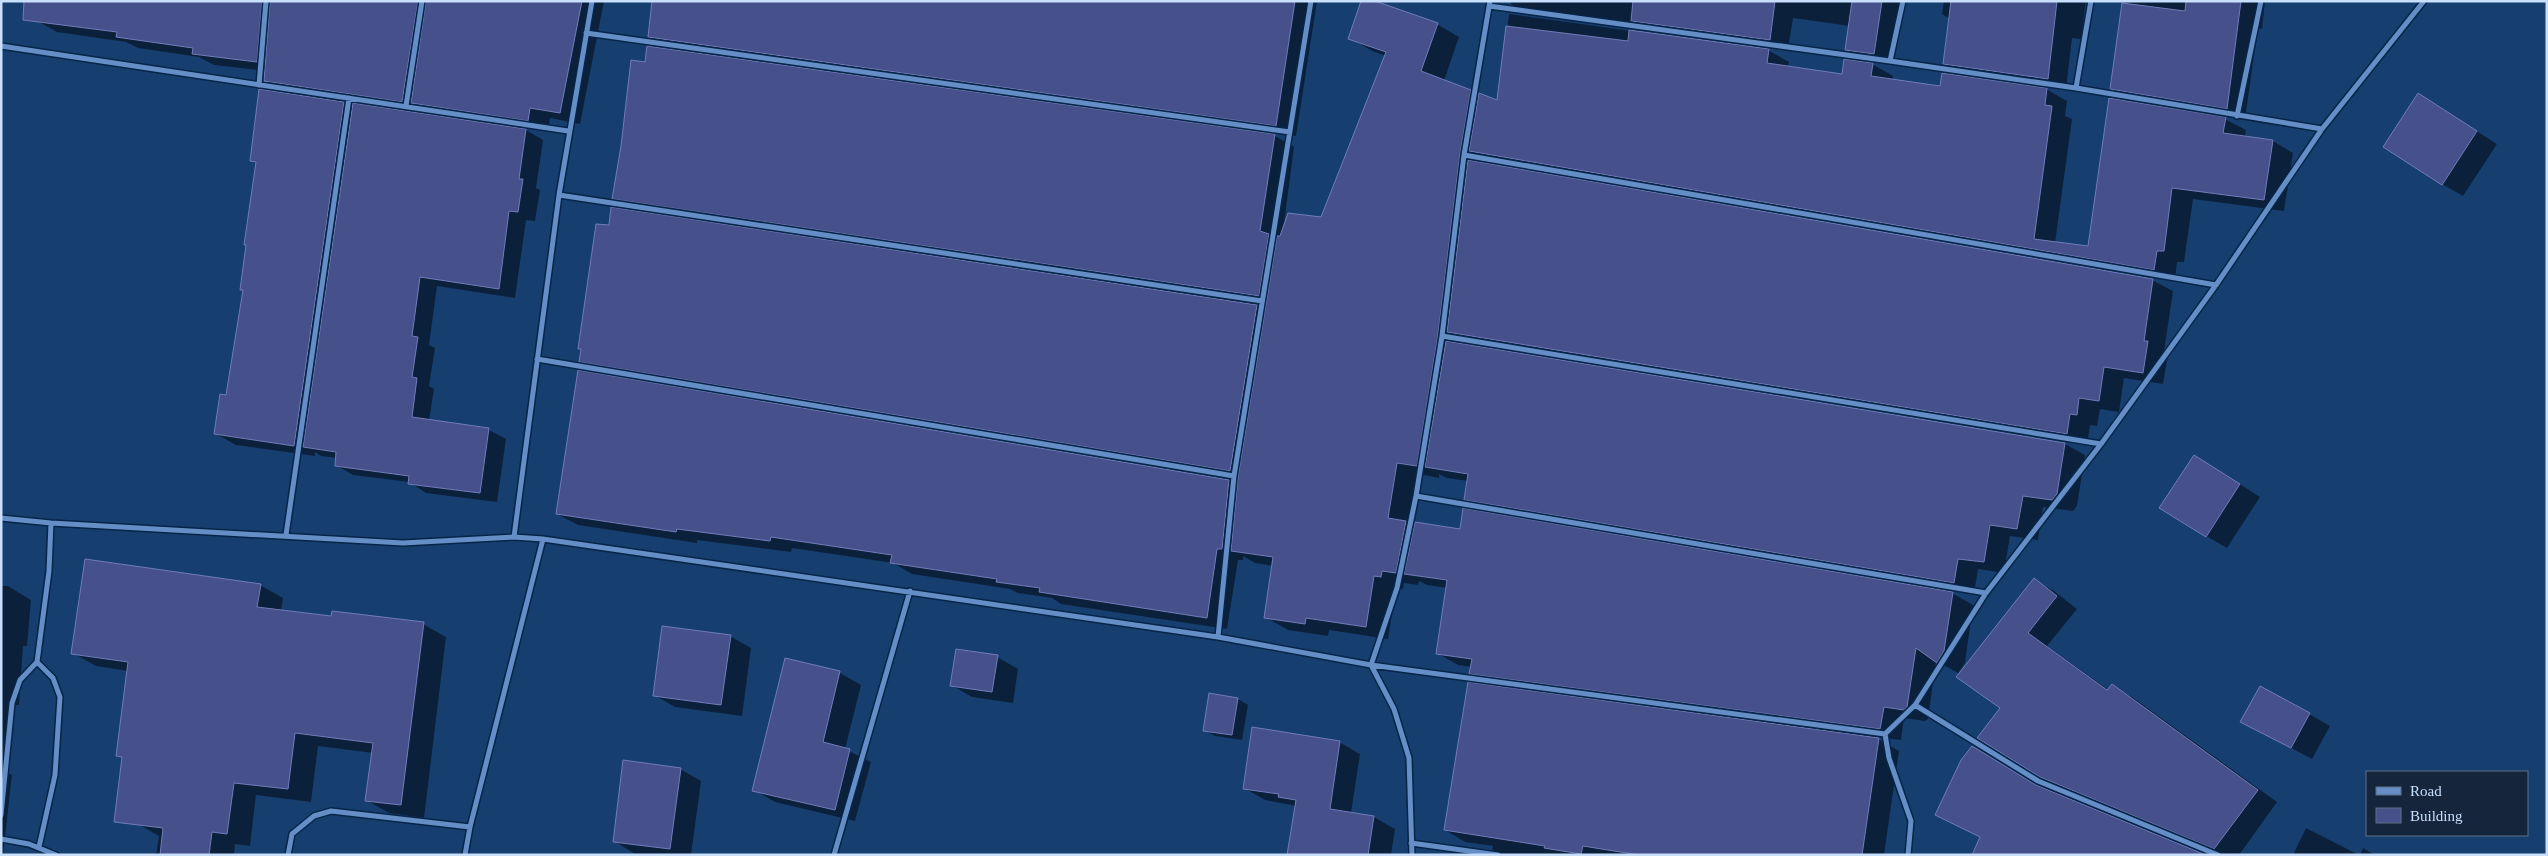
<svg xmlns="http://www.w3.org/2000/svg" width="2548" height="856" viewBox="0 0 2548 856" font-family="'Times New Roman',serif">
	<rect width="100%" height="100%" fill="#163f70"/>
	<path fill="#0007" fill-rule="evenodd" d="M39 1H604L580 124 550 118 548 131 521 127 543 140 536 188 540 190 535 221 526 220 515 298 437 286 429 345 435 348 429 386 434 389 429 421 489 430 506 439 497 502 426 493 409 482 353 475 336 465 337 458 321 456 315 452V456L236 445 216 434 227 396 244 290 257 164 251 160 291 95 265 80 266 71 214 65 199 57 138 48 126 42 57 32 37 21ZM339 100 354 102 353 109ZM423 109 438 117 422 115Z
		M653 1H1317L1296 136 1270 133 1294 147 1283 232 1322 219 1386 56 1372 51 1350 38 1437 24 1459 37 1444 81 1498 102 1509 14 1768 50 1789 62 1788 67 1843 75 1872 64 1893 76 1892 81 1942 88 2046 89 2067 101 2065 116 2072 119 2055 243 2089 247 2225 119 2246 130 2245 137 2273 141 2293 153 2284 211 2193 199 2184 262H2177L2175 281 1491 163 1483 158 1482 164 2152 280 2173 291 2164 352 2168 354 2163 384 2124 378 2119 412 2100 409 2097 426 2090 425 2087 445 1469 343 1461 339 1460 345 2065 444 2085 455 2077 506 2073 511 2043 507 2038 540 2010 536 2004 573 1978 569 1974 594 1486 511 1466 499 1468 481 1447 478 1439 474V478L1419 474 1411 525 1415 527 1952 593 1973 605 1965 663 1959 672 1960 673 2034 580 2054 591 2077 609 2047 646 2109 690 2112 686 2132 697 2277 802 2239 855H2224L2062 788 2041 776 2002 708 1960 674 1936 661 1928 719 1925 721 1904 718 1901 740 1875 737 1899 751 1884 855H1502L1492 849 1493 846 1465 842 1445 830 1495 687 1471 673 1472 667 1458 665 1437 653 1447 588 1427 585 1419 581 1418 585 1404 583 1403 589 1396 588 1388 639 1329 630 1328 636 1288 630 1265 617 1273 566 1255 563 1243 556V560H1238L1227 629 1061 604 1052 598 1018 593 1010 589 912 574 893 563 792 548 791 552 697 540V543L578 525 557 514 1229 481 1239 486V480L600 372 581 361 582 350 579 348 610 227 639 213 614 198 646 63 674 51 649 37ZM1252 303 1267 305 1266 311 1262 309Z
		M1511 1H1902L1893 64 1866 61 1847 50 1850 26 1793 18 1788 50 1529 15 1511 4Z
		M1944 1H2086L2081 39 2072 38 2066 89 1963 75 1945 64 1950 19 1942 14Z
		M2124 1H2265L2262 29 2258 28 2245 119 2130 99 2111 89Z
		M2439 107 2497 144 2463 196 2442 184Z
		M2215 468 2260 497 2227 548 2206 536Z
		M260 585 283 598 281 611 423 624 446 637 424 818 389 813 366 800 373 753 318 746 311 802 256 795 250 846 235 844 234 855H156L159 836 138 824 128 671 96 666 73 653Z
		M1 586H8L31 600 27 646H23L19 705H9L1 769 12 775 3 855H1Z
		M730 636 751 648 742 716 675 707 654 695Z
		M997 657 1018 669 1013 703 972 697 951 685Z
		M786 659 840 673 861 685 845 749 871 762 855 821 775 802 754 790Z
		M1238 699 1248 705 1242 740 1215 736 1204 730Z
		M2309 714 2330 726 2312 759 2261 732Z
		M1339 742 1360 754 1351 813 1374 817 1395 829 1391 855H1289L1296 806 1265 800 1244 788Z
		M680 769 701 781 691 855 635 854 614 841Z
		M2040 788 1981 838 1936 815Z
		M2306 828 2359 855H2293Z
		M2363 848 2375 855H2360Z"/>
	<path fill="#46508a" stroke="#717cba" d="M24 1H262L257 62 192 54 193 48 116 37 117 32 23 20Z
		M270 1H418L402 102 264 81Z
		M426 1H582L560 113 530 108 528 121 411 103Z
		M652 1H1295L1276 126 648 37Z
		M1361 1H1375L1438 23 1421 71 1471 90 1460 154 1438 335 1417 466 1397 463 1388 518 1406 521 1396 573 1382 571 1381 577 1374 576 1366 627 1306 618 1305 624 1264 618 1273 557 1231 551 1238 477 1277 236H1280L1288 213 1321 217 1386 52 1348 39Z
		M1633 1H1775L1770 40 1631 21Z
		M1852 1H1882L1874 54 1845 50Z
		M1951 1H2057L2048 79 1943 64Z
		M2186 1H2241L2227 109 2110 89 2122 3 2185 11Z
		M1506 26 1628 41 1629 30 1769 49 1767 63 1842 74 1844 59 1873 63 1871 76 1940 86 1942 73 2047 88 2045 105 2052 106 2034 239 2088 246 2109 98 2226 117 2223 133 2273 140 2264 200 2172 188 2164 251H2157L2154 270 1469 151 1479 93 1497 100Z
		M647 46 1275 134 1260 231 1269 234 1259 296 612 199 621 146 631 60 645 62Z
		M259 89 344 102 294 446 214 434 220 394 226 395 243 290H240L246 245H244L256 162 250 161Z
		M2418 93 2477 131 2442 185 2383 147Z
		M353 103 526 129 519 179H523L518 212 509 211 499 289 420 277 412 336 418 337 412 377 417 378 412 417 489 428 480 493 408 484 409 476 335 466 336 452 303 447Z
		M1468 160 2153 279 2144 341H2148L2143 373 2104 367 2099 401 2079 398 2077 415 2070 414 2067 434 1447 332Z
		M611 207 1257 305 1230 471 579 362 581 349H578L596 224 609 225Z
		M1446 341 2065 443 2057 494 2052 500 2023 496 2017 529 1990 525 1984 562 1958 559 1954 583 1464 500 1468 474 1425 467Z
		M578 370 1229 480 1222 549H1217L1207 618 1039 592 1040 588 996 582 997 579 890 563 892 555 771 537 770 541 677 529 676 532 556 514Z
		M2194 455 2240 484 2206 537 2159 508Z
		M1463 508 1953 592 1944 651 1937 663 1916 648 1907 707 1904 710 1884 707 1880 729 1469 674 1472 659 1436 654 1447 580 1404 574 1415 522 1460 529Z
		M85 559 261 584 257 607 331 616 332 611 424 622 401 805 365 801 373 743 295 733 288 789 234 783 227 834 212 832 209 855H160L163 828 114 822 122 757 116 756 128 662 71 654Z
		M2034 578 2057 596 2028 633 2107 690 2112 684 2258 790 2214 849 2040 777 1977 738 2000 708 1956 677Z
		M662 626 731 635 721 705 653 696Z
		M956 649 998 655 992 692 950 686Z
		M785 658 840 671 823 742 850 749 835 810 752 791Z
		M1468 682 1879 738 1862 855H1639L1583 846 1581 854 1544 848 1545 846 1444 830Z
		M2260 686 2310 713 2291 748 2240 722Z
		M1209 693 1238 698 1232 735 1203 731Z
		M1252 727 1340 741 1330 809 1374 816 1368 855H1287L1296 800 1278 797 1279 794 1243 789Z
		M1972 746 2036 785 2206 855H1972L1980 837 1935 815 1961 760Z
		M623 760 681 768 670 849 613 842Z"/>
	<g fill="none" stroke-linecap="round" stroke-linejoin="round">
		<defs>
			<path id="minor" d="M1490 1 1464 155 1442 336 1416 496 1397 588 1371 665 1885 734
				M1489 6 1890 61 2076 88 2322 129
				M586 33 1290 132
				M1 46 568 131
				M1890 61 1903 1
				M259 85 266 1
				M2076 88 2091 1
				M406 106 422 1
				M2237 116 2261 1
				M1464 155 2216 285
				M559 195 1262 301
				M1442 336 2101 444
				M537 359 1234 476
				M1416 496 1986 593
				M1 518 51 523 403 543 514 537 543 539 1218 637 1371 665 1394 709 1409 758 1412 855
				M286 535 349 98
				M514 537 559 195 592 1
				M1218 637 1234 476 1311 1
				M37 662 53 678 60 697 55 775 39 847
				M1915 705 2038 781 2218 855
				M1 815 12 703 20 680 37 662 49 571 51 523
				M1 839 29 844 56 855
				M1411 843 1498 855
				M288 855 292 834 314 816 331 811 470 827
				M465 855 470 827 543 539
				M834 855 910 591
				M1908 855 1911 821 1889 758 1885 734 1915 705 1986 593 2101 444 2216 285 2322 129 2424 1"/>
		</defs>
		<use href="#minor" stroke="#062549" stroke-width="8"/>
		<use href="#minor" stroke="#648ec5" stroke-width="5"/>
	</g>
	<rect width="2548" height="856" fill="none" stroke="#c8dffd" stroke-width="5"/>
	<rect x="2366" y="771" width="162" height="65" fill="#15263c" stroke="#5d7089"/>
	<rect x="2376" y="787" width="25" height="8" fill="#648ec5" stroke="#5d7089"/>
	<text x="2410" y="796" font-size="15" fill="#c8dffd">Road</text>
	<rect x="2376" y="808" width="25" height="15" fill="#46508a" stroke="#5d7089"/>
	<text x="2410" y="821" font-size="15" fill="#c8dffd">Building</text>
</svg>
